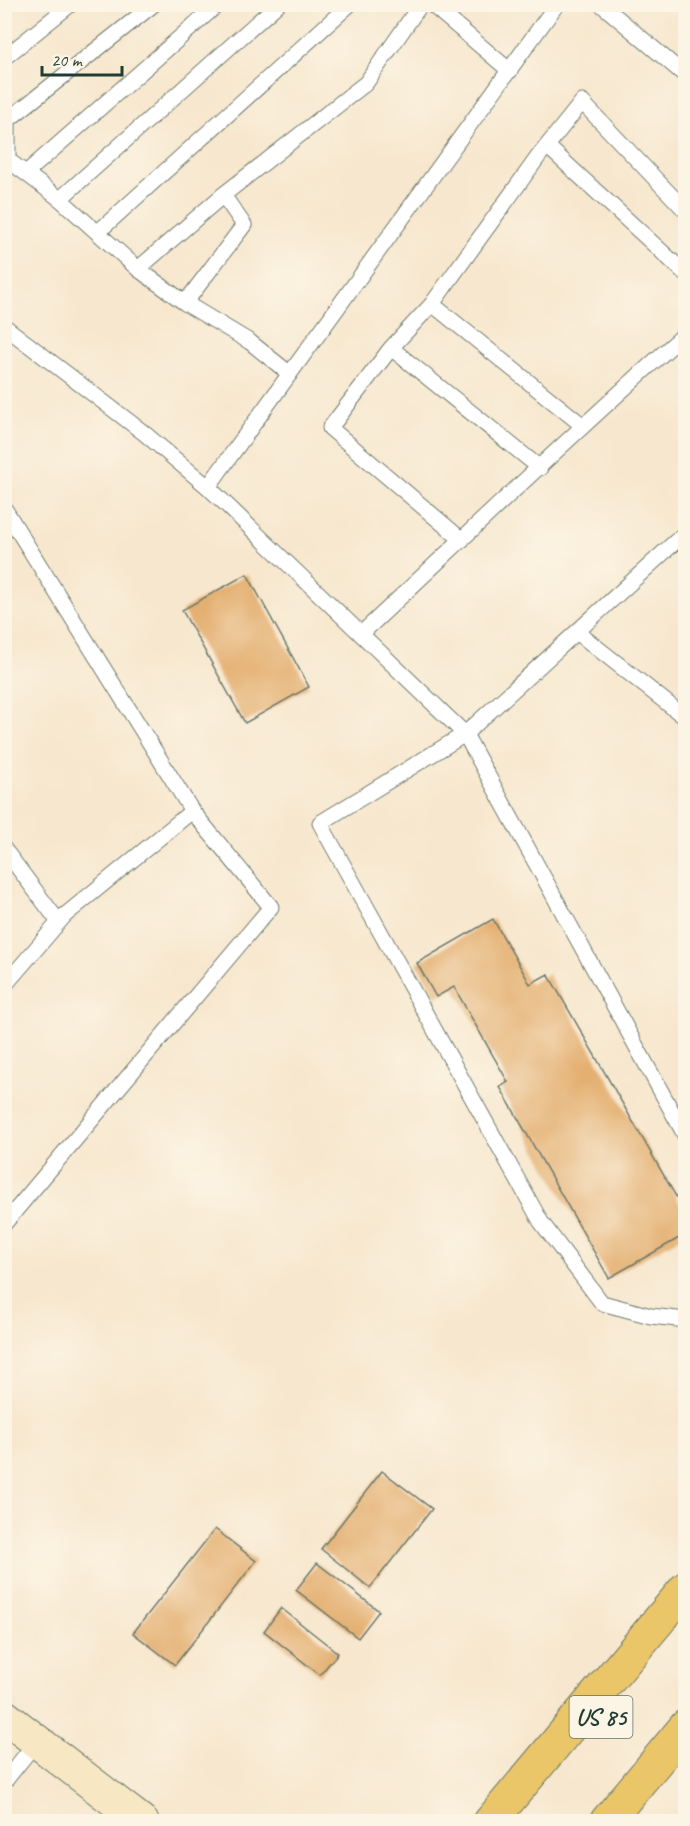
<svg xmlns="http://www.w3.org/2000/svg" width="690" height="1826" viewBox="0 0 690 1826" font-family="Caveat,sans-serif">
	<rect width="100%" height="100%" fill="#fcf5e5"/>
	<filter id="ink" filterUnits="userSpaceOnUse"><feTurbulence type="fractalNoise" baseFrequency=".0167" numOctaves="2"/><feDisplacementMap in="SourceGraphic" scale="12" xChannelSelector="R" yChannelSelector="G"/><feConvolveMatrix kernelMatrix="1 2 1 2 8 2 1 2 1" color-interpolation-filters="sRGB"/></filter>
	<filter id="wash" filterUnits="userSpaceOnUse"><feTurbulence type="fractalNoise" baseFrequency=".008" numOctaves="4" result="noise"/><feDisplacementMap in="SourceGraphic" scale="24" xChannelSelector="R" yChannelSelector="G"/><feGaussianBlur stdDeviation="1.35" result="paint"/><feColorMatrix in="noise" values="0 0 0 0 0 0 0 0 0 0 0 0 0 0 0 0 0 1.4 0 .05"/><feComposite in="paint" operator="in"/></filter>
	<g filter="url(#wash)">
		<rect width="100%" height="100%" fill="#f7e7ce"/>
		<g id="blocks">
			<path fill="#e4b072" d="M247 574 309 687 245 723 182 610Z
				M493 919 530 984 548 974 686 1214V1234L609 1278 500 1087 508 1082 454 987 436 997 417 963Z
				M382 1471 432 1509 370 1588 321 1549Z
				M215 1529 256 1561 175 1665 133 1633Z
				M317 1563 379 1611 358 1638 296 1590Z
				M281 1608 338 1653 320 1675 264 1631Z"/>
		</g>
	</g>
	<g filter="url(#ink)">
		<use href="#blocks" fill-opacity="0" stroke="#6b786a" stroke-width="1.5"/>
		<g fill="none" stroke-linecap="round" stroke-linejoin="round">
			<defs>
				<path id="lane" d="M431 4 510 71
					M601 4 686 76
					M4 6 6 4
					M4 58 71 4
					M4 114 8 120V159L4 163
					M8 120 154 4
					M547 146 686 274
					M4 157 60 199 138 269 185 303 250 342 290 374
					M26 173 218 4
					M60 199 278 4
					M98 232 350 4
					M138 269 223 195 366 83 421 4
					M185 303 244 225 223 195
					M432 304 582 425
					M4 326 144 433 208 487 465 734 686 1137
					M391 348 540 468
					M208 487 557 4
					M4 508 192 811 271 907 4 1224
					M686 532 465 734 320 823 541 1222 602 1303 651 1316 686 1320
					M462 540 330 428 391 348 432 304 538 157 582 102 686 211
					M577 632 686 718
					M361 634C469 533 575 431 686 333
					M4 849 58 921 192 811
					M4 986 65 915
					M4 1782 37 1741"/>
				<path id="secondary" d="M4 1716 142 1822"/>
				<path id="highway" d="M490 1822 686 1588
					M606 1822 686 1726"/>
			</defs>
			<use href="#lane" stroke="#6b786a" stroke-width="17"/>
			<use href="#secondary" stroke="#6b786a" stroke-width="35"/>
			<use href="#highway" stroke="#6b786a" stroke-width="35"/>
			<use href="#lane" stroke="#fff" stroke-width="15"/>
			<use href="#secondary" stroke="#f7e8c3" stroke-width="33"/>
			<use href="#highway" stroke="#ebc669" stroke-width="33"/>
		</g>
	</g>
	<g text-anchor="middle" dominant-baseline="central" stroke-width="5" stroke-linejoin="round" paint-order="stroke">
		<rect fill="#fcf5e5" stroke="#617469" stroke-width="1.5" x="569.5" y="1696" width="63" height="42" rx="4.5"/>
		<g font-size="24" font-weight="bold" fill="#1f3d34">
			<text x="601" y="1717">US 85</text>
		</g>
	</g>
	<rect width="690" height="1826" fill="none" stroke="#fcf5e5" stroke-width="24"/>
	<path d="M42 66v9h80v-9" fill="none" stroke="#1f3d34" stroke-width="3"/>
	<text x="51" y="66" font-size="18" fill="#1f3d34" stroke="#fcf5e5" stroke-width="4.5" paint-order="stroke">20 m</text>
</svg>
